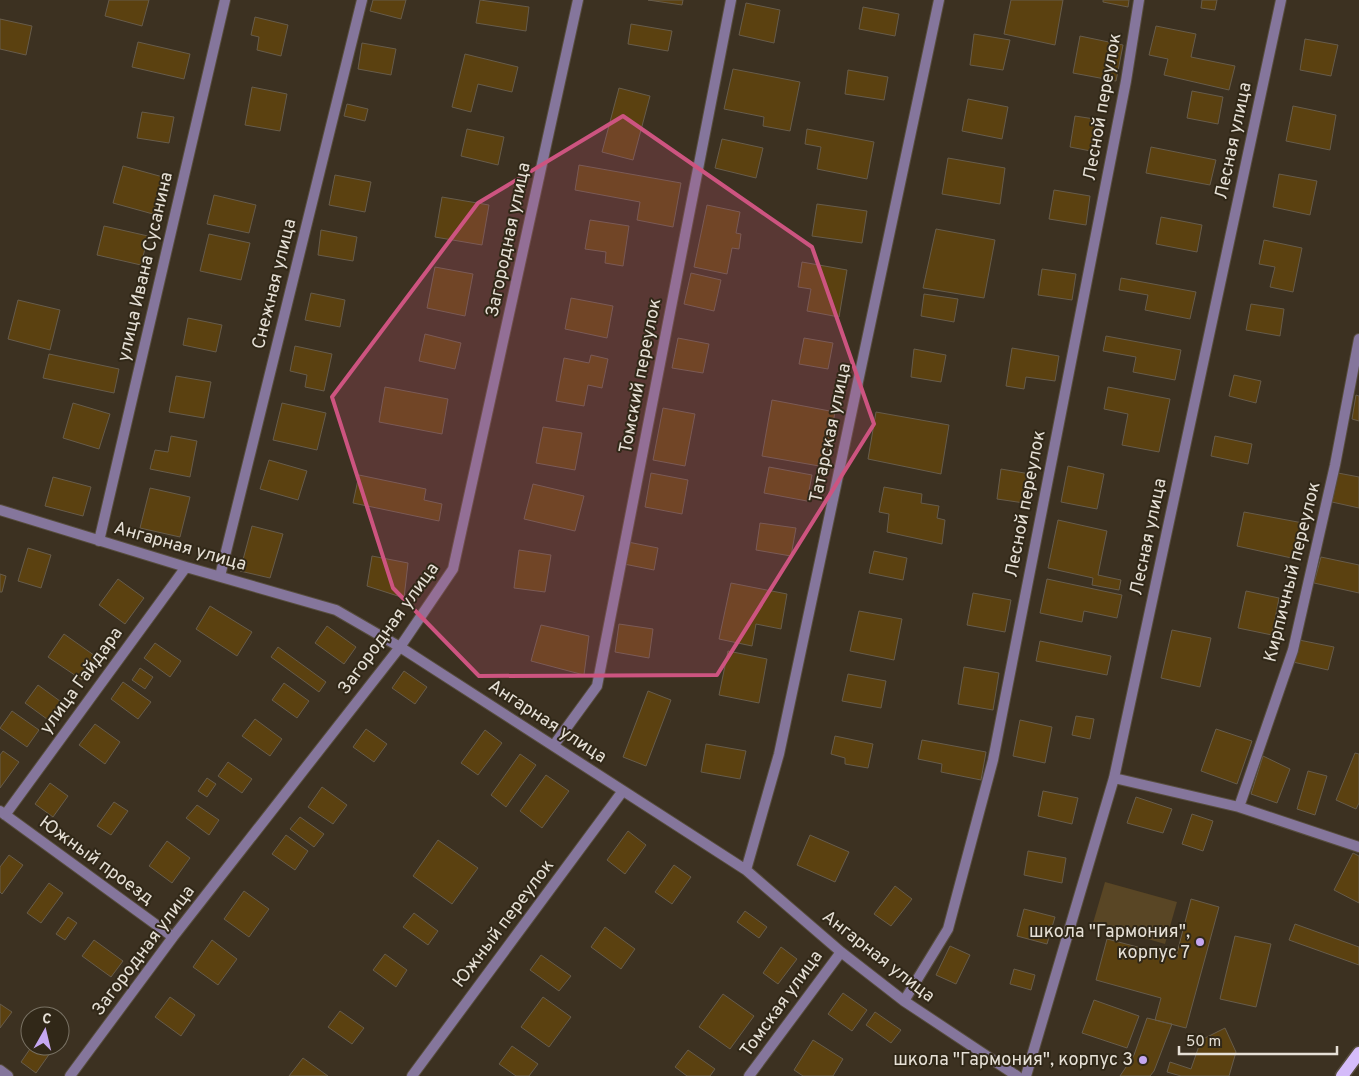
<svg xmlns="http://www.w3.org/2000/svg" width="1359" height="1076" viewBox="0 0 1359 1076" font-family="Overpass,sans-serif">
	<rect width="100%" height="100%" fill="#3c3121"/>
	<path fill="#594625" d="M1105 882 1177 902 1165 944 1093 923Z"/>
	<path fill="#5b4110" stroke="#675c4b" d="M109 0H149L142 26 105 16Z
		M373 0H406L401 19 370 11Z
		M480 0 529 7 526 31 476 23Z
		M648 0H683L682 5Z
		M1011 0H1063L1055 45 1004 34Z
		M1103 0H1129L1128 7 1103 2Z
		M1202 0H1217L1215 10 1201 8Z
		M746 3 780 10 774 43 739 35Z
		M863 7 899 14 895 36 859 29Z
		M255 17 288 25 281 56 257 50 259 37 251 35Z
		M0 19 32 26 26 55 0 49Z
		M631 24 672 31 668 51 628 44Z
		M1156 26 1196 34 1191 57 1235 66 1229 90 1164 75 1168 59 1149 55Z
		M974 34 1010 40 1003 70 970 65Z
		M1080 36 1123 45 1116 81 1073 73Z
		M1305 39 1338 45 1331 76 1300 70Z
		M138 42 190 54 184 79 132 67Z
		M362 43 396 49 391 75 358 69Z
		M465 54 518 67 512 92 478 84 471 112 452 107Z
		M733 69 800 82 790 131 763 126 764 117 724 109Z
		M848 70 888 77 884 100 845 94Z
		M252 87 287 94 280 131 245 125Z
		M619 88 650 96 633 160 602 152Z
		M1192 91 1223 97 1218 124 1187 118Z
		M968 99 1008 107 1002 139 962 131Z
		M347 104 368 109 365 121 344 116Z
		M1293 106 1336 115 1330 150 1286 141Z
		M142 112 174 117 169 143 137 138Z
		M1075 116 1101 120 1096 152 1070 147Z
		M467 129 504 137 498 165 461 156Z
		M807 129 874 142 867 179 817 169 821 147 805 144Z
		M722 139 763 148 756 178 715 168Z
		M1151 147 1216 160 1210 185 1146 173Z
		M948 158 1005 168 1000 204 942 194Z
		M579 165 681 183 673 227 637 220 640 202 575 190Z
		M123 166 163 177 153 214 113 203Z
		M1279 174 1317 181 1310 215 1273 207Z
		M335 175 371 182 365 212 329 205Z
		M1054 190 1090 196 1086 225 1049 219Z
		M214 195 256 205 249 233 207 224Z
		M442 197 489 205 482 245 435 237Z
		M817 204 867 211 862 243 812 236Z
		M707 205 740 212 736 233 741 234 739 249 732 248 727 274 694 267Z
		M1161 217 1202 225 1197 252 1156 244Z
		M590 220 629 226 623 266 605 263 606 252 585 249Z
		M104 226 148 236 141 265 97 255Z
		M936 229 995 240 984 298 923 288Z
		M321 230 357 237 353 261 318 255Z
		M209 234 250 243 241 280 200 271Z
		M1264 240 1302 248 1293 292 1270 287 1275 267 1259 264Z
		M802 262 847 270 839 317 807 311 811 289 798 287Z
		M435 267 473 274 465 316 427 308Z
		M1042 269 1076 274 1072 300 1038 295Z
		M691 273 721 280 714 311 684 304Z
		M1121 278 1196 292 1190 319 1145 310 1148 295 1119 290Z
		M311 293 345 300 340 327 305 320Z
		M924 294 958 299 954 322 921 316Z
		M571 298 613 306 607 338 565 329Z
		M18 300 60 310 50 350 8 339Z
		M1251 304 1284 309 1280 336 1246 330Z
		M188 318 222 325 216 352 183 345Z
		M425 334 461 343 455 369 419 361Z
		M1106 336 1181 350 1175 380 1133 372 1136 357 1103 351Z
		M678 338 709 344 703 373 672 368Z
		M804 338 833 343 828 369 799 364Z
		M295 346 332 354 324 391 305 387 307 375 290 371Z
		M1012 348 1059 356 1055 381 1026 377 1024 389 1006 386Z
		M914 349 946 355 941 382 911 377Z
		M49 354 119 369 114 393 43 378Z
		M591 355 608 359 602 388 588 385 584 406 556 401 564 358 589 363Z
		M1234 375 1261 381 1256 403 1229 396Z
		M176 376 211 382 204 418 169 412Z
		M385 387 448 399 442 434 379 422Z
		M1108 387 1170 399 1159 452 1122 445 1128 414 1104 409Z
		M1356 395 1359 396V421L1352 419Z
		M772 400 835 412 825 467 762 456Z
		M73 403 110 414 99 449 63 438Z
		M282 403 326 413 317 450 273 440Z
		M663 408 695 414 685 466 653 460Z
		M876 412 949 425 941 474 868 459Z
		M543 427 582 433 575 470 536 463Z
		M171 436 197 441 190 477 150 469 155 450 168 452Z
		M1215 436 1252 444 1248 464 1211 456Z
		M269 460 307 471 298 500 260 489Z
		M1068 466 1104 474 1097 509 1061 502Z
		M769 467 812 475 807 501 764 493Z
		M1001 469 1036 475 1031 504 997 499Z
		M651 473 688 480 682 514 645 507Z
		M1338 473 1359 477V508L1332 502Z
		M359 475 426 489 424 500 442 504 439 521 353 503Z
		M53 477 91 487 83 516 45 506Z
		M533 484 584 496 575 531 524 519Z
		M884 487 922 494 921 503 939 506 937 518 945 520 942 544 887 532 889 514 879 512Z
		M150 488 190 497 180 537 140 528Z
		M1244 512 1303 523 1296 559 1237 546Z
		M1058 520 1107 531 1098 575 1121 580 1119 590 1092 585 1093 578 1048 568Z
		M760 523 796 528 791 556 756 550Z
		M252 526 283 534 270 578 240 571Z
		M628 542 658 548 654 570 624 564Z
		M28 548 51 555 41 588 18 581Z
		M519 550 551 555 545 592 514 588Z
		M874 551 907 558 903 580 869 573Z
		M372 556 408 563 404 598 367 586Z
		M1321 557 1359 565V593L1314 583Z
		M0 574 6 576 2 592H0Z
		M118 579 144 598 125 624 99 605Z
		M1047 579 1122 595 1117 618 1084 611 1082 622 1040 613Z
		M731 583 787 594 781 629 756 624 752 646 719 639Z
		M1246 591 1279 598 1272 635 1238 628Z
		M973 593 1011 600 1005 632 967 625Z
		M210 606 252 632 237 656 196 629Z
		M859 611 902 619 894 660 850 651Z
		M619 624 653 629 649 658 615 652Z
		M541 625 589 636 584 675 531 661Z
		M327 626 356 647 344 664 315 643Z
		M1172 630 1211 638 1200 687 1161 678Z
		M64 634 98 658 82 680 48 657Z
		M1299 640 1334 647 1328 670 1293 662Z
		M1040 641 1111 656 1107 675 1036 661Z
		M155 643 181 661 170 677 144 658Z
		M278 647 326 682 319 692 271 657Z
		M728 651 767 659 759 703 719 695Z
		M964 667 999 673 993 710 958 704Z
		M140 668 153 677 145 689 132 680Z
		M404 671 427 687 415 704 392 688Z
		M848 674 886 681 881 708 842 701Z
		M123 682 151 702 138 719 111 699Z
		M284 683 309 701 297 718 272 700Z
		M38 685 64 704 51 722 25 703Z
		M648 691 671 700 646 766 623 757Z
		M12 711 39 730 27 747 0 728Z
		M1076 716 1094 719 1090 739 1072 735Z
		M255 719 282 739 270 756 242 736Z
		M1020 720 1052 727 1045 763 1013 756Z
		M95 724 120 742 105 764 79 745Z
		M366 729 387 744 374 762 353 747Z
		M1216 729 1252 741 1237 784 1201 771Z
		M485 730 502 743 478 775 461 763Z
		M835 736 873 744 868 768 845 764V758L831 754Z
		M922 740 986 752 981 780 941 772 942 764 918 759Z
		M706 744 746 751 740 779 701 772Z
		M3 751 19 762 0 788V755Z
		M1355 753 1359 754V803L1356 809 1336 800Z
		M520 754 536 765 506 807 491 795Z
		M1263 756 1290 769 1277 803 1251 794Z
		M228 762 252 779 242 793 218 776Z
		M1308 771 1327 776 1315 815 1297 809Z
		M546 775 569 791 542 828 520 811Z
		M207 778 216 784 207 797 198 791Z
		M50 783 68 796 53 817 35 804Z
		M322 787 347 805 333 824 308 807Z
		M1043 791 1078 798 1072 824 1038 816Z
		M1136 797 1172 809 1163 833 1127 823Z
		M114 802 128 811 111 835 97 826Z
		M197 805 219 820 209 835 186 818Z
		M1192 814 1213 821 1203 851 1182 844Z
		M300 817 324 834 314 847 290 829Z
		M628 831 646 845 625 874 607 860Z
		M286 835 308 851 295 870 272 854Z
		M810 835 849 852 835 882 797 865Z
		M438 840 478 868 452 904 413 876Z
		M167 841 190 858 172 883 149 866Z
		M1028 851 1066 858 1062 883 1024 875Z
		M1353 853 1359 856V903L1334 890Z
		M9 855 23 865 2 894 0 892V867Z
		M674 865 691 877 672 904 655 892Z
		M49 883 63 893 41 923 27 913Z
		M895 886 912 899 891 926 874 914Z
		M244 891 269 909 249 937 224 919Z
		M1191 899 1219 907 1186 1028 1155 1020 1161 998 1096 980 1107 939 1176 957Z
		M1024 909 1055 917 1047 944 1017 936Z
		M745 911 767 927 759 938 737 922Z
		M414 913 438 931 428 945 403 927Z
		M68 917 77 923 65 940 56 934Z
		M1295 924 1359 947V965L1289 940Z
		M605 927 635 949 621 969 591 947Z
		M1235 936 1271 944 1256 1007 1220 999Z
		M94 940 123 961 111 977 82 956Z
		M212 940 237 959 218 985 193 967Z
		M950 946 970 955 956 984 936 975Z
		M781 947 797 959 778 984 763 973Z
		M385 954 407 970 396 987 373 970Z
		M541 955 571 976 559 991 530 970Z
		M1014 969 1035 975 1031 990 1010 984Z
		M843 993 867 1010 852 1031 828 1014Z
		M723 994 754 1016 730 1049 699 1027Z
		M170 997 195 1015 181 1036 155 1017Z
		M543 997 571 1017 549 1047 521 1027Z
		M1094 1000 1139 1016 1127 1048 1082 1033Z
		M0 1004 12 1012 0 1028Z
		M340 1011 364 1028 352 1044 328 1027Z
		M875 1012 901 1030 891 1043 866 1025Z
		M1147 1018 1172 1024 1154 1071 1150 1076H1120L1134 1055Z
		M1225 1028 1236 1052 1229 1076H1181L1167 1072 1170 1062 1191 1069 1201 1040Z
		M813 1040 843 1059 833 1076H803L794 1070Z
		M32 1046H55L36 1073 21 1062Z
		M512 1046 538 1064 529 1076H516L499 1064Z
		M688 1050 715 1069 710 1076H687L675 1067Z
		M303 1058 328 1076H289Z"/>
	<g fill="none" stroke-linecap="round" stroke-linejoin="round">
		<defs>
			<path id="street" d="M0 510 186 567 336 610 400 647 746 870 841 952 904 1001 1017 1076
				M99 541 225 0
				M220 576 362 0
				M554 745 597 686 731 0
				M1114 778 1239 807 1359 847
				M1239 807 1293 650 1335 465 1359 339
				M0 811 173 937
				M5 815 186 567
				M746 870 779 754 939 0
				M904 1001 948 929 993 760 1126 81 1139 0
				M0 1070 8 1076
				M70 1076 173 937 400 647 453 569 578 0
				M412 1076 622 792
				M749 1076 841 952
				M1026 1076 1114 778 1281 0"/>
			<path id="primary" d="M1342 1076 1359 1053"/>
		</defs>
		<use href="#street" stroke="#574d3e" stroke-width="12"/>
		<use href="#primary" stroke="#574d3e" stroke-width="15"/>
		<use href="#street" stroke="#85769c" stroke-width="10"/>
		<use href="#primary" stroke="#d5bcfa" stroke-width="12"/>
	</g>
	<path fill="#cd5480" fill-opacity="0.2" stroke="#cd5480" stroke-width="4" stroke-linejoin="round" d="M623 116 812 247 874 424 717 675 479 676 393 588 332 397 478 203Z"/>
	<g fill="#c5a7f1" stroke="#312818" stroke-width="2">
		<circle cx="1200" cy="942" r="5"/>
		<circle cx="1143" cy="1060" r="5"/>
	</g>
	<g text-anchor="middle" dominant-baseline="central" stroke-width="4" stroke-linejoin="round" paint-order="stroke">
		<g font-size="18" fill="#e6e0d6" stroke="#312818">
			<text transform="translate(1103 107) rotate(-80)">Лесной переулок</text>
			<text transform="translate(1234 141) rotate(-78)">Лесная улица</text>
			<text transform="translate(509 240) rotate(-78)">Загородная улица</text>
			<text transform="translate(146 267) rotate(-77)">улица Ивана Сусанина</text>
			<text transform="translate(275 284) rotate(-76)">Снежная улица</text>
			<text transform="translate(641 376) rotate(-79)">Томский переулок</text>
			<text transform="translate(831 433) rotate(-78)">Татарская улица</text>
			<text transform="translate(1026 504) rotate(-79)">Лесной переулок</text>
			<text transform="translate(1149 537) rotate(-78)">Лесная улица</text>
			<text transform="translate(180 547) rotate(16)">Ангарная улица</text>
			<text transform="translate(1293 572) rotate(-76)">Кирпичный переулок</text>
			<text transform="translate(389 629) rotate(-54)">Загородная улица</text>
			<text transform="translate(82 681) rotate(-54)">улица Гайдара</text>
			<text transform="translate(547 722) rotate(33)">Ангарная улица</text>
			<text transform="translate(96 861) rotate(36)">Южный проезд</text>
			<text transform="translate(504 924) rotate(-53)">Южный переулок</text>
			<text transform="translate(144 951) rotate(-53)">Загородная улица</text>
			<text transform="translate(878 957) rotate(38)">Ангарная улица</text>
			<text transform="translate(782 1004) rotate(-54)">Томская улица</text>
		</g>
		<g font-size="18" fill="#e6e0d6" stroke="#312818" text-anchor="end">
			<text x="1190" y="932">школа "Гармония",<tspan x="1190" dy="21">корпус 7</tspan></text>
			<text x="1133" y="1060">школа "Гармония", корпус 3</text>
		</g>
	</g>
	<g transform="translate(45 1031) rotate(8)"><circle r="24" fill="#312818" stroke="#797264"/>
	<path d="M0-4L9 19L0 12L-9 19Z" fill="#c5a7f1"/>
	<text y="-8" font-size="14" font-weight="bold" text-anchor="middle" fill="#e6e0d6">С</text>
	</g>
	<path d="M1179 1046v8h158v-8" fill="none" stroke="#e6e0d6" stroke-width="2.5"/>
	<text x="1186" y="1046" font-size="15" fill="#e6e0d6" stroke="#312818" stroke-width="4" paint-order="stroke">50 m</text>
</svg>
